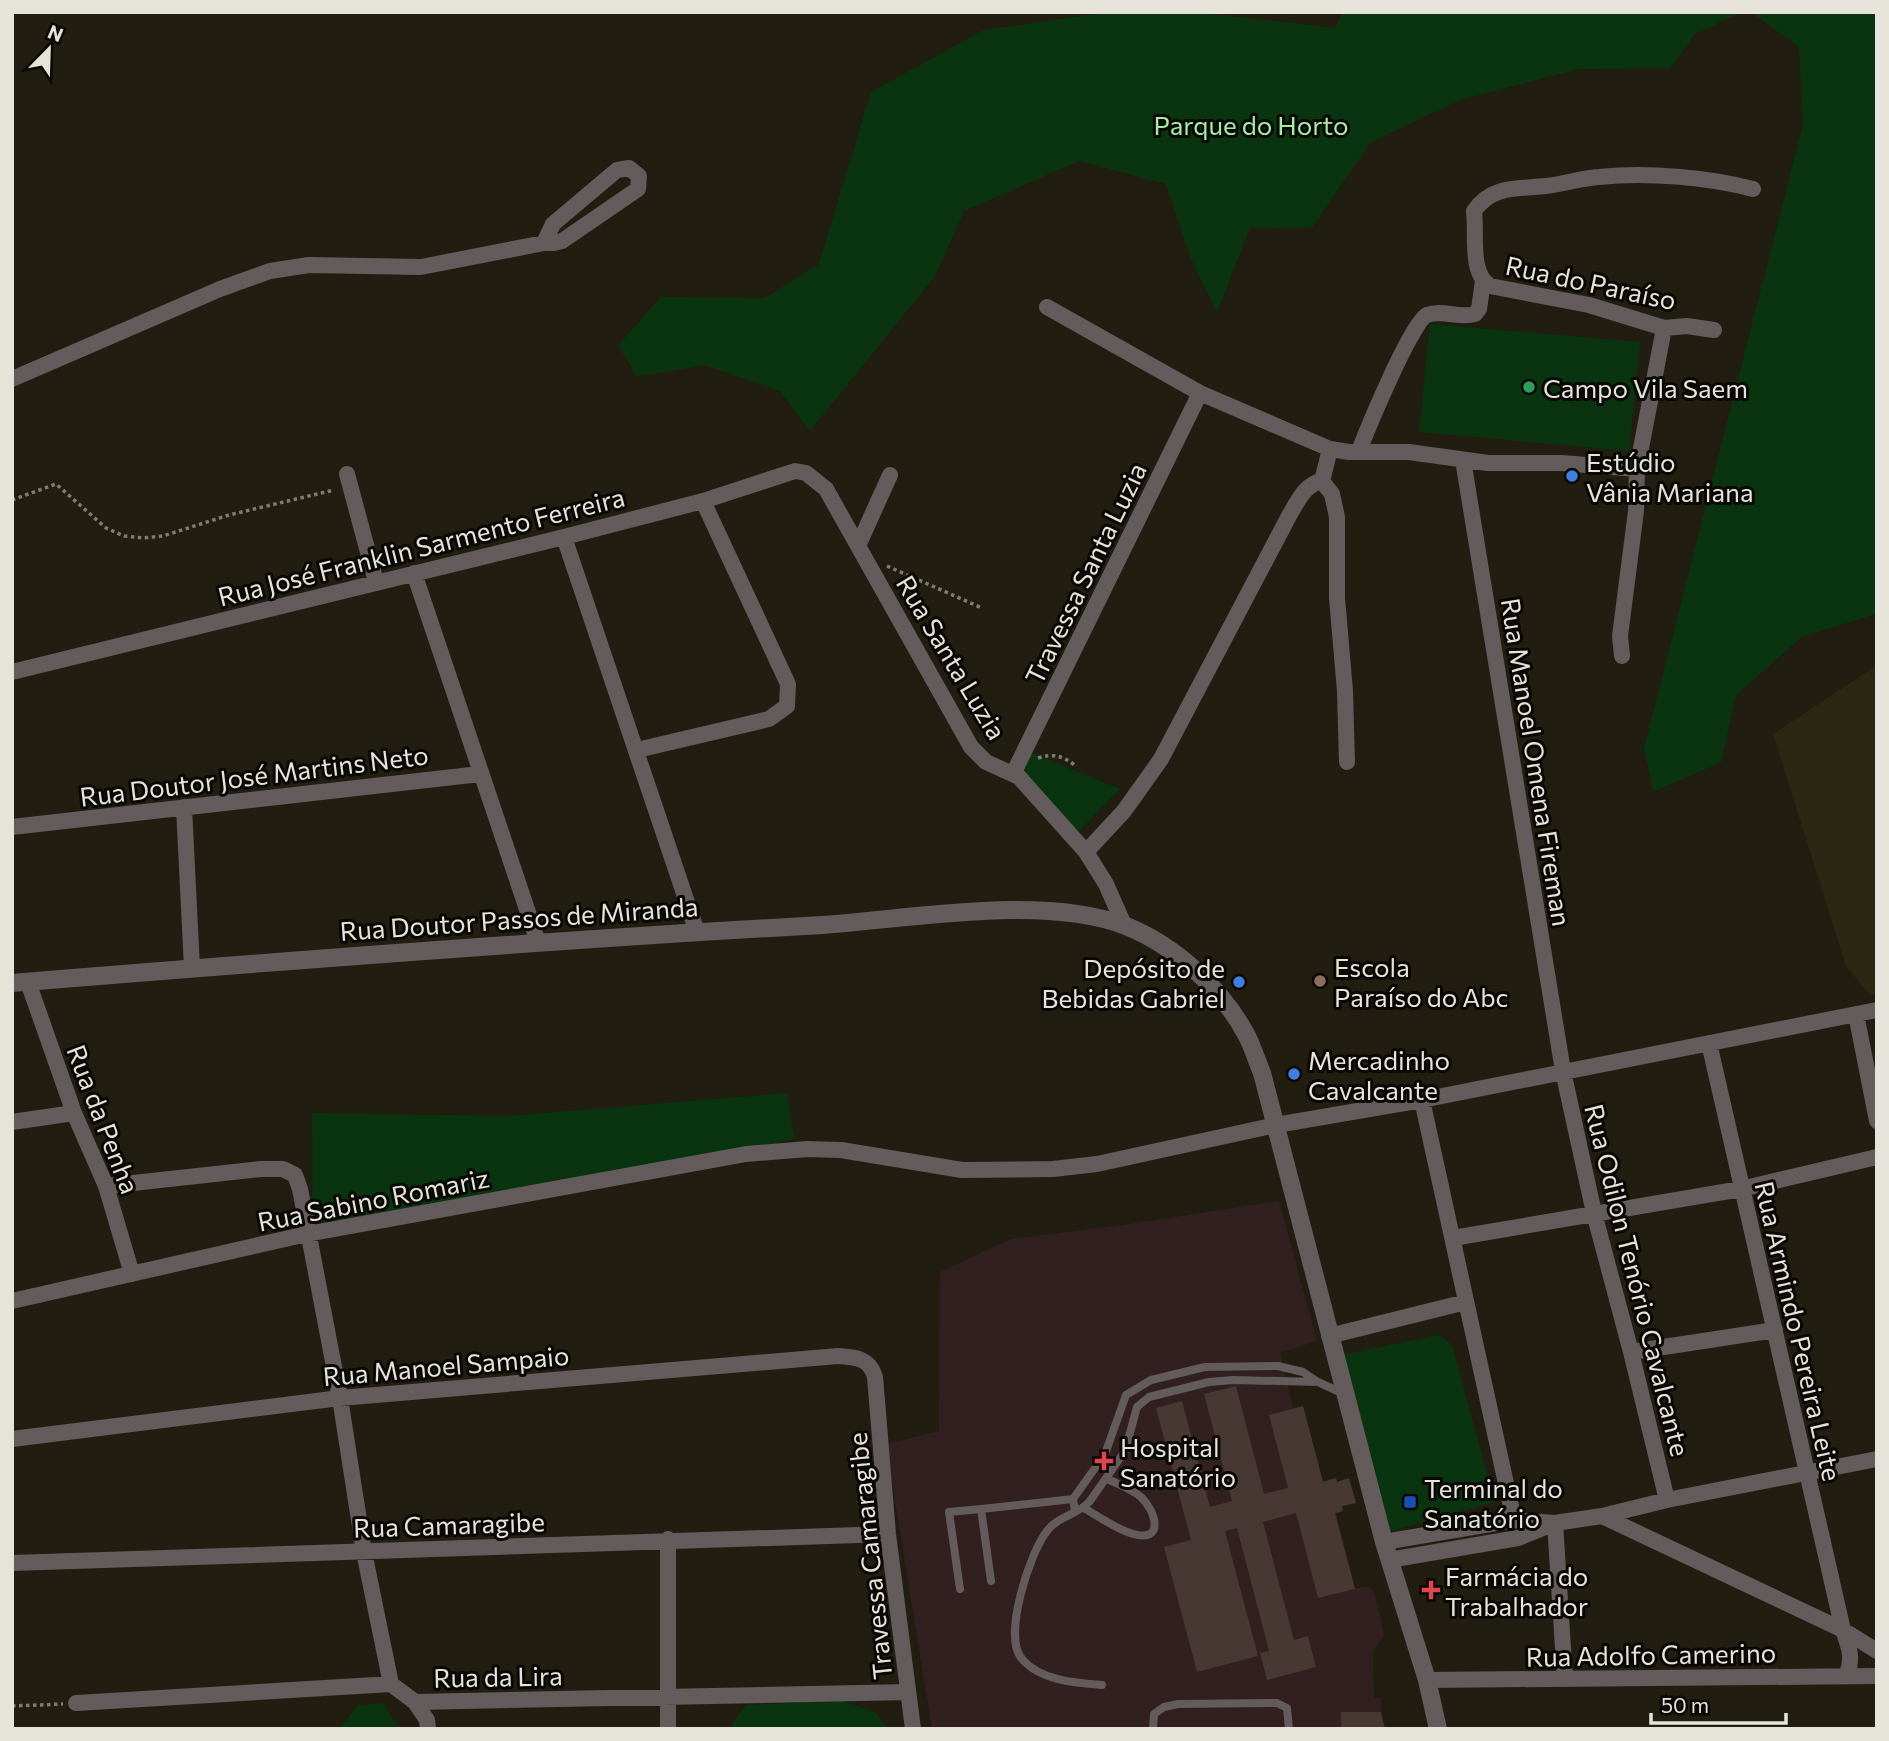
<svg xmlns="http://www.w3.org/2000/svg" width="1889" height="1741" viewBox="0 0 1889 1741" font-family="Commissioner,sans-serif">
	<rect width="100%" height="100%" fill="#211e11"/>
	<path fill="#2b2713" d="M1877 665V994L1870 995 1846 966 1773 734Z"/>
	<path fill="#321f20" d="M1279 1201 1317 1341 1280 1353 1293 1408 1303 1406 1323 1481 1336 1478 1338 1482 1349 1478 1356 1503 1343 1506V1511L1336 1514 1355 1588 1369 1587 1374 1592 1384 1635 1373 1651 1374 1698H1381L1382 1718 1385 1729H932L886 1444 939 1431 940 1272 1011 1239 1123 1225Z"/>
	<path fill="#0a3410" d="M1109 12H1194L1335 28 1343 12H1742L1695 34 1670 68 1579 69 1460 100 1371 142 1312 227 1250 228 1217 312 1191 259 1166 184 1079 161 964 211 935 276 810 431 780 391 705 365 637 377 618 345 661 297 765 298 819 264 871 92 984 30Z
		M1751 12H1877V614L1803 636 1736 695 1721 762 1653 792 1644 748 1803 124 1799 47Z
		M1430 324 1640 342 1629 451 1419 432Z
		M1029 752 1120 789 1075 835 1018 767Z
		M787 1093 794 1139 313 1230 312 1113 507 1116Z
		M1439 1335 1452 1345 1495 1502 1385 1533 1337 1356Z
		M841 1700 876 1713 888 1729H733L732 1723 747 1705Z
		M382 1703 400 1729H339L358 1705Z"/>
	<path fill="#483834" d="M1236 1386 1264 1494 1288 1488 1269 1415 1303 1406 1323 1482 1336 1478 1337 1482 1349 1478 1356 1503 1342 1506 1343 1511 1335 1513 1355 1589 1318 1598 1296 1513 1263 1522 1294 1640 1308 1636 1316 1667 1267 1680 1260 1653 1269 1651 1237 1528 1225 1531 1258 1656 1197 1672 1164 1547 1191 1540 1156 1408 1182 1401 1210 1507 1232 1501 1204 1394Z
		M1341 1712H1381L1385 1729H1341Z"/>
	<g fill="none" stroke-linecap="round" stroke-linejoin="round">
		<path stroke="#7e7b70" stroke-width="3.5" stroke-dasharray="3.5 3.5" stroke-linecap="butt" d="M12 500 56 484 106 528 124 536 143 538 163 536 229 515 334 490
			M887 566 982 608
			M1038 758C1054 753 1063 756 1076 766
			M12 1706 63 1704"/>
		<path stroke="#635b5c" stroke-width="8" d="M1084 1508C1099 1517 1116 1529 1133 1534 1165 1543 1156 1511 1141 1497 1132 1489 1118 1484 1107 1479
			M1075 1511 1073 1499 1105 1454 1126 1395 1151 1380 1205 1367 1278 1366 1303 1372 1318 1382 1342 1393
			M991 1581 981 1509 1073 1499
			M960 1589 949 1512 981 1509
			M1102 1685C1076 1683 1041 1681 1022 1659 1002 1637 1030 1552 1047 1531 1058 1516 1078 1515 1090 1501L1125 1451 1137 1407 1149 1397 1209 1382 1233 1380 1318 1382
			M1153 1729 1154 1714 1164 1707 1178 1704 1277 1703 1287 1708 1289 1729"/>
		<path stroke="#635b5c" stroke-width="16" d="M1047 307 1200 393 1330 449 1349 452H1409L1488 463H1561L1637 469
			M1714 330 1687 326 1664 328 1589 305 1490 286C1469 273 1477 234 1474 211 1492 185 1518 189 1546 186 1564 184 1581 178 1599 177 1647 172 1707 177 1753 189
			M12 379 220 289 270 271 309 265 421 267 544 243H554L562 241 638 189 639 176 629 168 617 170 553 224 544 243
			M1359 451C1367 430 1412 321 1427 315 1442 309 1460 319 1475 314L1479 309 1483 281
			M1463 460 1563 1071 1594 1213 1631 1352 1667 1500
			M347 474 376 582
			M1322 481 1332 494 1337 517V598L1345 691 1347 762
			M1322 481 1330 449
			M564 537 697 932
			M858 546 890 475
			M414 573 538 942
			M1622 656 1620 636 1636 511 1637 469 1664 328
			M12 672 564 537 703 501 795 471 806 473 826 489 971 747 986 762 1019 777 1086 852 1106 884 1124 925
			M637 750 769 719 787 706 788 684 703 501
			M1013 774 1200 393
			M184 807 192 968
			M12 827 480 774
			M1086 852 1124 811 1161 759 1290 514C1298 501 1305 484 1322 481
			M28 982 74 1113 106 1186 132 1274
			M1856 1014 1877 1121
			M1709 1043 1843 1630C1849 1647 1854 1659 1846 1676
			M1422 1100 1514 1520
			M12 1122 74 1113
			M106 1186 261 1169H283L295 1175 300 1189 340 1398 364 1552 391 1684
			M1453 1238 1741 1189 1877 1157
			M12 1301 307 1234 746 1154 808 1149 841 1150 962 1170 1053 1169 1097 1164 1276 1125 1422 1100 1877 1010
			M1329 1336 1466 1302
			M1631 1352 1775 1330
			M12 1439 340 1398 838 1356C855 1357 870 1358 875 1377L888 1534 913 1729
			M1602 1516 1843 1630 1877 1651
			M1555 1523 1565 1679
			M1384 1542 1514 1520 1555 1523 1602 1516 1667 1500 1877 1459
			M1389 1560 1518 1538 1550 1525
			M12 1563 888 1534
			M1427 1680 1877 1676
			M415 1702 427 1720 428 1729
			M76 1703 391 1684 415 1702 908 1692
			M668 1729V1539"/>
		<path stroke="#635b5c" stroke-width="18" d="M12 983C282 961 552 940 822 925 911 919 1043 894 1126 926 1176 946 1222 989 1247 1036 1253 1048 1257 1061 1262 1073L1384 1542 1427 1680 1438 1729"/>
	</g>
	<circle fill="#2e9e5b" stroke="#090804" stroke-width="2.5" cx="1529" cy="387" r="7"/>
	<g fill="#3f7fe0" stroke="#090804" stroke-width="2.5">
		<circle cx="1572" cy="476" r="7"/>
		<circle cx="1239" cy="982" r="7"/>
		<circle cx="1294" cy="1074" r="7"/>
	</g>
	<circle fill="#8d6e63" stroke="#090804" stroke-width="2.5" cx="1320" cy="981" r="7"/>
	<g fill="#e0444e" stroke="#090804" stroke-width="2.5">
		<path d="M1100.5 1450.5h7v7h7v7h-7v7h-7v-7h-7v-7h7z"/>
		<path d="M1427.5 1579.5h7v7h7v7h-7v7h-7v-7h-7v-7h7z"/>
	</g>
	<rect fill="#1a4fb4" stroke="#090804" stroke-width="2.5" x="1403" y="1495" width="14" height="14" rx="3.5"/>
	<g text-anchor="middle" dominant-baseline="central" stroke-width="6" stroke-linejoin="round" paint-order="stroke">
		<g font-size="26" fill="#a3eea5" stroke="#090804">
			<text x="1251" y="124">Parque do Horto</text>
		</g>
		<g font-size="26" fill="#e5e3da" stroke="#090804">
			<text transform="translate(1591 282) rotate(12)">Rua do Paraíso</text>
			<text transform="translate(421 546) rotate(-14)">Rua José Franklin Sarmento Ferreira</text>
			<text transform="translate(1085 573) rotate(-64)">Travessa Santa Luzia</text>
			<text transform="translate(952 657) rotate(59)">Rua Santa Luzia</text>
			<text transform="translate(1537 762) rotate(81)">Rua Manoel Omena Fireman</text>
			<text transform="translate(254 775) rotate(-7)">Rua Doutor José Martins Neto</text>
			<text transform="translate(519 918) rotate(-4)">Rua Doutor Passos de Miranda</text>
			<text transform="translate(104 1119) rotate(69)">Rua da Penha</text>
			<text transform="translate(373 1199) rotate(-11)">Rua Sabino Romariz</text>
			<text transform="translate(1638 1280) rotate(76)">Rua Odilon Tenório Cavalcante</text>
			<text transform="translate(1799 1331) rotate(77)">Rua Armindo Pereira Leite</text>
			<text transform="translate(446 1365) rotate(-5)">Rua Manoel Sampaio</text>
			<text transform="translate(449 1524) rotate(-2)">Rua Camaragibe</text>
			<text transform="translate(869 1556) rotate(-96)">Travessa Camaragibe</text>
			<text transform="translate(1651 1654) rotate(-1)">Rua Adolfo Camerino</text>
			<text transform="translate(498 1676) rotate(-1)">Rua da Lira</text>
		</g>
		<g font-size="26" fill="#e5e3da" stroke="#090804" text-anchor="start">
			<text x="1543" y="387">Campo Vila Saem</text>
			<text x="1586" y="461">Estúdio<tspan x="1586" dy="30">Vânia Mariana</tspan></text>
			<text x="1334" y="966">Escola<tspan x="1334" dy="30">Paraíso do Abc</tspan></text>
			<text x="1225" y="967" text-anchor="end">Depósito de<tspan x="1225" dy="30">Bebidas Gabriel</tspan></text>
			<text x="1308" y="1059">Mercadinho<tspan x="1308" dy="30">Cavalcante</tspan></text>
			<text x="1120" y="1446">Hospital<tspan x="1120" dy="30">Sanatório</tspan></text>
			<text x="1424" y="1487">Terminal do<tspan x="1424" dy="30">Sanatório</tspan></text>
			<text x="1445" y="1575">Farmácia do<tspan x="1445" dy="30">Trabalhador</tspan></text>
		</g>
	</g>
	<rect width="1889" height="1741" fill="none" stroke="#e5e3da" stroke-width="28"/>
	<g transform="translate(49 49) rotate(23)" stroke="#090804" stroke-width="5" paint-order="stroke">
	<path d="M0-5L12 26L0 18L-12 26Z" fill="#e5e3da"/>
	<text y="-10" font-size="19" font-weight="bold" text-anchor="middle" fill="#e5e3da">N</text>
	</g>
	<path d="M1651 1713v10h135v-10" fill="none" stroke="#e5e3da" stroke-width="3.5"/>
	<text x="1661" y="1713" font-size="21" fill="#e5e3da" stroke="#090804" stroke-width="5" paint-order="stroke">50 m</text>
</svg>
